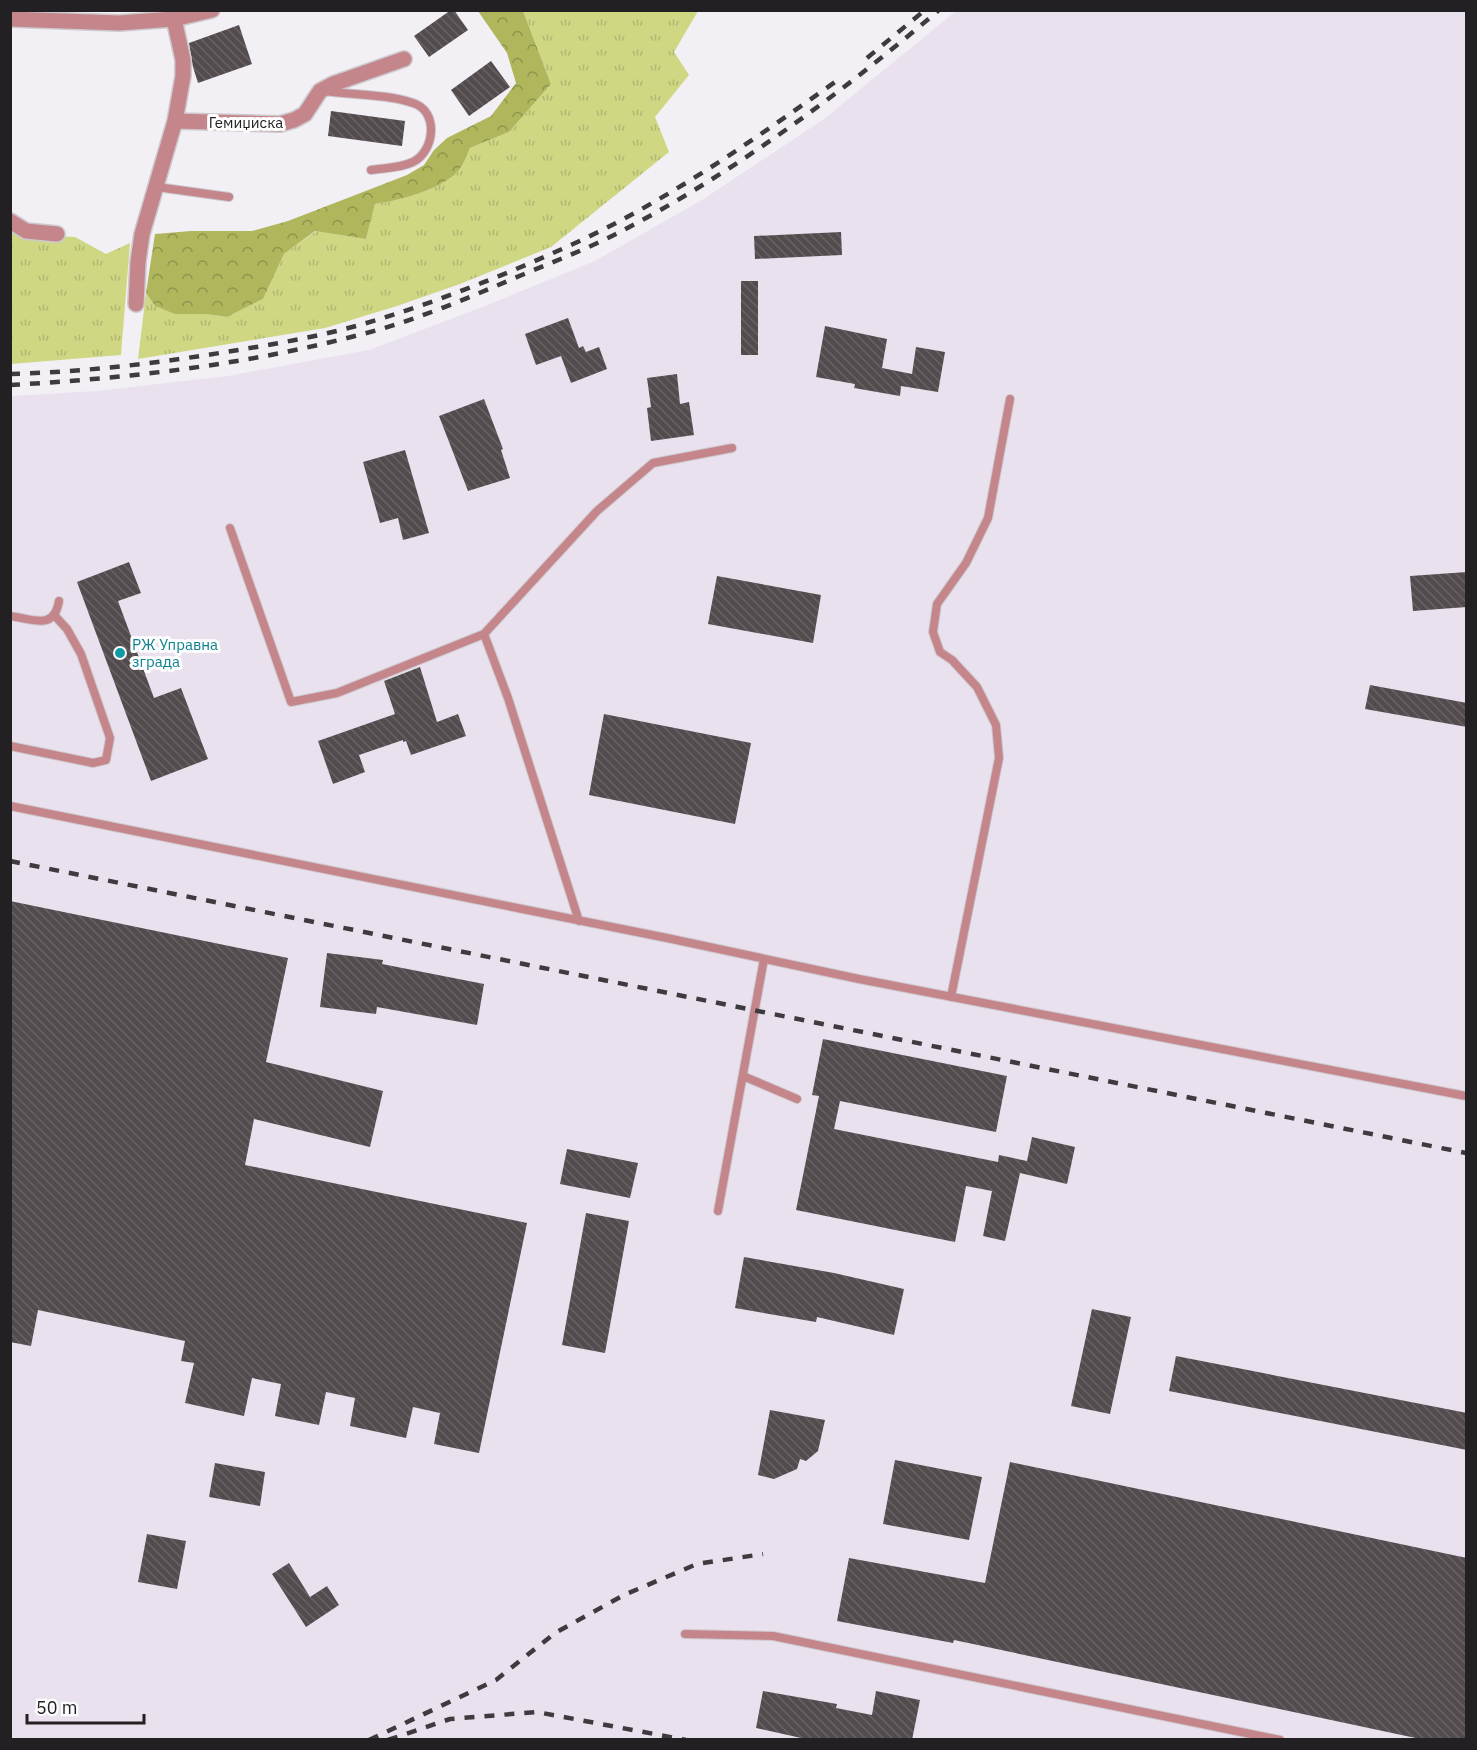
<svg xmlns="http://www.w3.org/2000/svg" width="1477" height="1750" viewBox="0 0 1477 1750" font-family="'IBM Plex Sans',sans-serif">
	<defs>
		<pattern id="grass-tufts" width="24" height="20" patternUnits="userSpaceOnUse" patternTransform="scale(1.5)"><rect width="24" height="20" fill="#cfd783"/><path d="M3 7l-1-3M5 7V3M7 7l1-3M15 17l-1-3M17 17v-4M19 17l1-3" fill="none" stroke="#b1b871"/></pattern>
		<pattern id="forest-crowns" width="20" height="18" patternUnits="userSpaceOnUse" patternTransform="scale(1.5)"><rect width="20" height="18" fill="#afb65c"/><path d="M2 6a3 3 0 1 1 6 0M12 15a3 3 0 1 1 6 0" fill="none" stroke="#8e944c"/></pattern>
		<pattern id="building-back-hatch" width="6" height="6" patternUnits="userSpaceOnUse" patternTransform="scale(1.5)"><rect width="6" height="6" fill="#534c4f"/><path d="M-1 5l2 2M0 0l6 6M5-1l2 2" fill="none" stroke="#686265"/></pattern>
	</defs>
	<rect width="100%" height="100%" fill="#f2eff5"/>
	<path fill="#e9e1ee" d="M956 11H1466V1739L11 1740V396L97 391 228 376 369 350 485 306 595 261 702 200 824 119Z"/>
	<path fill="url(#grass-tufts)" d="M523 11H698L674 52 689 75 655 117 669 152 551 247 460 284 397 306 325 328 138 359 146 293 155 306 175 313 206 314 227 317 263 299 284 254 316 231 366 239 375 204C399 201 443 189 459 170 464 164 467 155 470 148L509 132 551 84Z
		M10 230 16 234 75 237 106 254 130 243 121 355 11 364Z"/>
	<path fill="url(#forest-crowns)" d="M478 11H523L551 84 509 132 470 148C467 155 464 164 459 170 443 189 399 201 375 204L366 239 315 231 284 254 263 299 227 317 206 314H175L155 306 146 293 155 234 191 231H252L288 221 407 175 424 165 434 150 447 138 491 116 516 83 507 53Z"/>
	<path fill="url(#building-back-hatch)" d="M451 10H454L468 30 429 57 414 36Z
		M239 25 252 64 198 83 193 67 189 43Z
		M491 61 510 87 469 116 451 90Z
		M331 111 405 121 402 146 328 136Z
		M841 232 842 255 755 259 754 236Z
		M741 281H758V355H741Z
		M568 318 579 348 583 346 586 352 599 347 607 369 571 383 561 356 536 365 525 334Z
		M825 326 887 339 882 368 912 374 916 347 945 352 938 392 901 386 900 396 854 388 855 384 816 377Z
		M677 374 680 404 689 402 694 435 651 441 647 408 651 407 647 378Z
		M484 399 503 449 501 450 510 478 468 491 439 416Z
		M405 450 429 533 403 540 398 518 380 523 363 462Z
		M129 562 141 593 118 601 154 698 181 688 208 759 151 781 77 582Z
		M1467 572V607L1413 611 1410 576Z
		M717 576 821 595 813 643 708 624Z
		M420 667 437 722 458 714 466 736 411 755 406 741 403 742V740L359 755 365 772 333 784 318 741 395 714 384 681Z
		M1370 685 1467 703V727L1365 709Z
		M604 714 751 743 735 824 589 795Z
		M10 901 288 958 266 1062 383 1091 370 1147 254 1119 245 1165 527 1223 479 1453 434 1444 440 1413 413 1407 406 1438 350 1426 355 1398 326 1392 319 1425 275 1416 281 1384 252 1378 244 1416 185 1403 194 1363 181 1361 185 1341 38 1310 31 1346 10 1342Z
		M327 953 383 960 382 964 484 984 477 1025 377 1007 376 1014 320 1007Z
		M823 1039 1007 1076 996 1132 840 1101 834 1129 998 1162 999 1155 1027 1161 1032 1137 1075 1147 1067 1184 1020 1173 1005 1241 983 1236 992 1191 966 1186 955 1242 796 1210 819 1096 812 1095Z
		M567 1149 638 1163 630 1198 560 1184Z
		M586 1213 629 1221 605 1353 562 1345Z
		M744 1257 834 1273 904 1289 894 1335 817 1317 816 1322 735 1308Z
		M1092 1309 1131 1317 1110 1414 1071 1406Z
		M1176 1356 1467 1413V1450L1169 1391Z
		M770 1410 825 1420 818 1451 806 1461 800 1459 797 1469 774 1479 758 1475Z
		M895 1460 982 1477 969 1540 883 1524Z
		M1010 1462 1467 1558V1740H1425L954 1640 953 1643 837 1621 849 1558 985 1583Z
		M215 1463 265 1472 260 1506 209 1497Z
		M147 1534 186 1541 177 1589 138 1582Z
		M289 1563 310 1597 327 1586 339 1605 306 1627 272 1574Z
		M763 1691 837 1704 836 1708 872 1715 876 1691 920 1700 912 1740H810L756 1728Z"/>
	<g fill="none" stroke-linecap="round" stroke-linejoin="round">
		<defs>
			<path id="service" d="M325 91C353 95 386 94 413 103 439 111 435 151 413 162 400 168 385 168 371 170
				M157 187 229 197
				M230 528 291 702 337 693 484 634 597 511 653 463 732 448
				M10 616C33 619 54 631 59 601
				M484 634 508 698 579 921
				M10 746 93 763 106 760 110 738 81 654 67 629 55 616
				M10 806 667 938 859 979 1466 1096
				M951 997 999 758 996 725 977 687 952 660 940 652 933 632 937 604 966 563 988 518 1010 399
				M743 1076 797 1099
				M718 1211 764 959
				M685 1634 773 1636 1280 1740"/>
			<path id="minor" d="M10 19 119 23 174 19 212 10
				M175 121 280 124 294 120 305 114 320 91 333 84 404 59
				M10 221 26 231 57 234
				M136 304 138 262 142 234 175 121 183 76V60L174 19"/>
		</defs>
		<use href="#service" stroke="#cdcacf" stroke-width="10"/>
		<use href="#minor" stroke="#cdcacf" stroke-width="18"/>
		<use href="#service" stroke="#c5868b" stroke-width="8"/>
		<use href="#minor" stroke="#c5868b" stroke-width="15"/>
		<path stroke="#3d3b3d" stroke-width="4.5" stroke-dasharray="10 10" stroke-linecap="butt" d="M867 58 925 10
			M10 374C85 372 159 363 232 351 282 343 333 334 383 318 447 298 512 272 573 244 667 201 752 141 835 82
			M10 385C135 378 261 363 381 329 425 316 468 298 510 280 545 265 580 252 614 235 728 177 842 93 939 10
			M10 861 1466 1153
			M369 1740 496 1680 555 1633 624 1595 697 1564 763 1554
			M388 1740 450 1719 537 1712 686 1740"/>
	</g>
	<circle fill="#0f9aa8" stroke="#fefdfe" stroke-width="2" cx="120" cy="653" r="6"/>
	<g text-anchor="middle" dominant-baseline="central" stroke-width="6" stroke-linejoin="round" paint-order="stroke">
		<g font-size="15" fill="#222022" stroke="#fefdfe">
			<text x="246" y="122">Гемиџиска</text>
		</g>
		<g font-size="15" fill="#0d838f" stroke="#fefdfe" text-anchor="start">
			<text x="132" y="644">РЖ Управна<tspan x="132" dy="17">зграда</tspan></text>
		</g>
	</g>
	<rect width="1477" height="1750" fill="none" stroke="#222022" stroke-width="24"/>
	<path d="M27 1714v9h117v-9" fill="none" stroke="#222022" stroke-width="3"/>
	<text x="36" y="1714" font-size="18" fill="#222022" stroke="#fefdfe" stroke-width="4.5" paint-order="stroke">50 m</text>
</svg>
